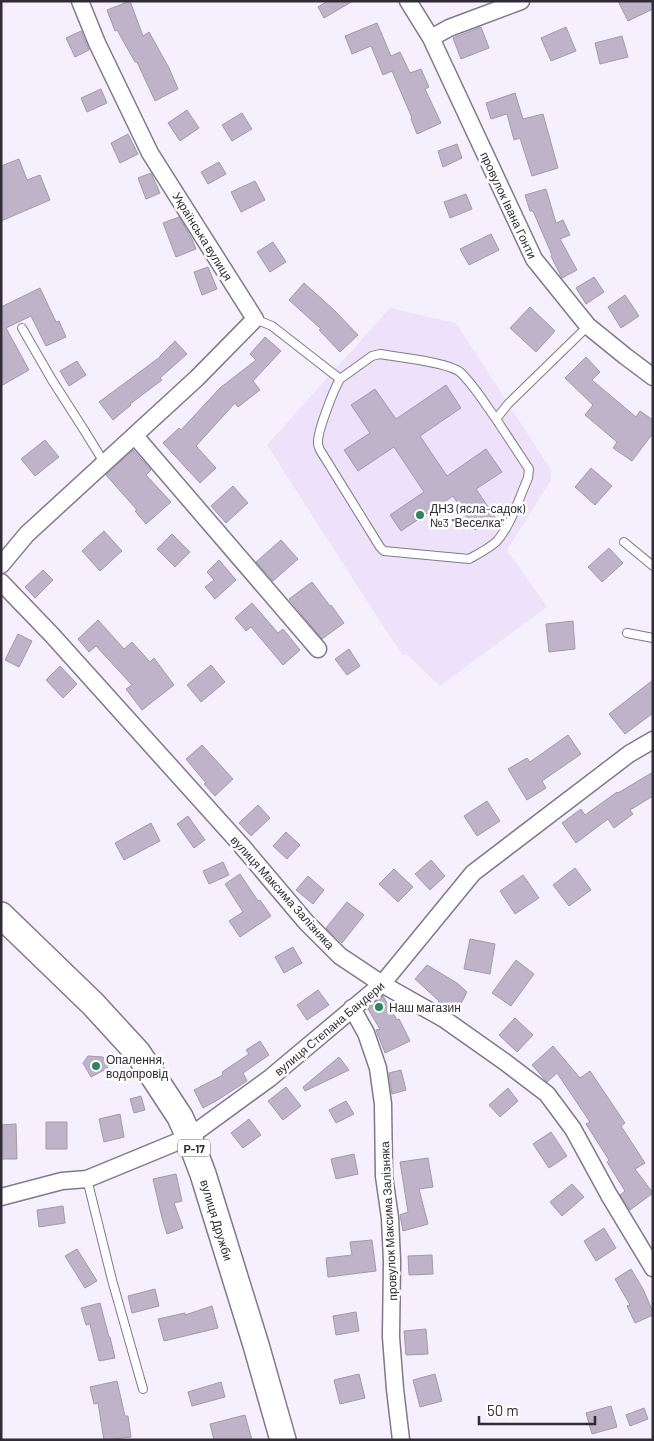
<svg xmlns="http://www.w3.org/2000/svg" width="654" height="1441" viewBox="0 0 654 1441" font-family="Barlow,sans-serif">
	<rect width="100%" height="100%" fill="#f6effd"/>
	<path fill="#eee2fb" d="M390 308 456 323 551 470V480L507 550 547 607 440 686 406 654 403 655 383 626 267 445Z"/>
	<path fill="#bfb3ca" stroke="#a398ae" d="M130 1 143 36 149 32 169 68 178 89 155 101 137 62H135L117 30 115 31 107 10Z
		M328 1H353L324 18 318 7Z
		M618 1H653V9L628 21Z
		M377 23 391 56 400 52 410 73 421 69 429 87 425 89 441 123 417 134 411 119 412 118 392 71 383 75 371 46 352 54 345 36Z
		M481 27 489 48 461 59 453 38Z
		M566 27 576 51 551 61 541 38Z
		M81 31 89 50 75 57 66 38Z
		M622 36 628 57 600 64 595 43Z
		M101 89 107 103 87 112 81 98Z
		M515 93 523 119 543 114 558 168 532 176 520 138 514 140 507 114 491 119 486 103Z
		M187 110 199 128 180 141 168 123Z
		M242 113 252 129 232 141 222 125Z
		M128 134 138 154 120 163 111 143Z
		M457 144 462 158 443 167 438 151Z
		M19 159 27 180 40 175 50 200 1 221V166Z
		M219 162 226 174 208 184 201 172Z
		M151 173 160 193 146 199 138 178Z
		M255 181 265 200 241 212 231 192Z
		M546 189 556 223 563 220 570 235 560 239 577 270 562 278 551 256 552 255 533 211H530L525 195Z
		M466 194 472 209 450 218 444 202Z
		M179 217 192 239 196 249 176 257 163 223Z
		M491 234 499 250 469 265 460 249Z
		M273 242 286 262 270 272 257 252Z
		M208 267 217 289 202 295 194 272Z
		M594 277 604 292 586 304 576 288Z
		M304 283 334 310 358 335 340 352 319 330 321 329 289 300Z
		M40 288 56 322 59 321 66 337 46 346 31 316 6 328 29 370 1 386V307Z
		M625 295 639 316 621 328 608 307Z
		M530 307 555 331 536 352 510 328Z
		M265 337 281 351 253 381 260 390 238 407 235 403 196 446 216 468 200 483 163 443 179 428 181 430 220 388 256 360 250 354Z
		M175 341 187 354 160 378 162 380 130 404 131 405 113 420 99 402 160 357V356Z
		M586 357 600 372 592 380 636 417 640 411 653 420V433L632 461 613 448 617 442 585 415 593 405 565 378Z
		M77 361 86 375 69 386 60 371Z
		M446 385 461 408 420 436 447 476 486 449 502 472 476 489 495 517 475 530 453 496 401 531 390 515 424 492 394 447 358 471 344 450 370 433 351 405 375 389 396 419Z
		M45 440 59 457 35 476 21 459Z
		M133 450 151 470 146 475 171 502 146 524 135 511 137 510 106 475Z
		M591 468 612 486 595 505 575 487Z
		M233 486 248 503 226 523 211 506Z
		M104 531 122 551 100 571 82 551Z
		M172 534 190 552 175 567 157 549Z
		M281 540 298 559 273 581 256 562Z
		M609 548 623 563 602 582 588 567Z
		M219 560 236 580 215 599 205 587 214 580 207 572Z
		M43 570 53 580 35 598 25 587Z
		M312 582 330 606 331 605 344 623 322 639 289 599Z
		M252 603 278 633 283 629 300 650 283 665 251 627 246 631 235 618Z
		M98 620 124 649 132 642 150 662 154 658 174 685 142 710 126 689 132 685 96 646 89 652 78 639Z
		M573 621 575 649 549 652 546 624Z
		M18 634 32 641 19 667 5 660Z
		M349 649 360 666 347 675 335 659Z
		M211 665 225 682 201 702 187 685Z
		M60 666 77 684 63 698 46 680Z
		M653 680V713L625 734 609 714Z
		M568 735 581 754 542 781 546 788 527 800 508 769 527 758 530 762Z
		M202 745 233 779 215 796 204 784 206 783 186 759Z
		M653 772V796L630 810 633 814 614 828 608 819 576 843 562 823 581 809 585 815 617 792 618 793Z
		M487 801 500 821 477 836 464 816Z
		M258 805 270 818 251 836 239 823Z
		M188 816 205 840 194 848 177 824Z
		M151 823 160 841 124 860 115 843Z
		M286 832 300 845 287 859 273 846Z
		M431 860 445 876 430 890 415 874Z
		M223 862 229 875 209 884 203 871Z
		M575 868 591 890 569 906 553 885Z
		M394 869 413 887 398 902 379 884Z
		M240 874 258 901 260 900 271 916 240 937 229 921 243 912 225 884Z
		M523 875 539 898 515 914 500 891Z
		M308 876 324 890 313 904 296 890Z
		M347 902 364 915 342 943 326 928Z
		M470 939 495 944 490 974 464 969Z
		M293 947 302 963 284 973 275 957Z
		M516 960 534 974 511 1006 492 993Z
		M427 965 457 983 467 992 456 1013 438 1002 439 1001 415 979Z
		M318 990 329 1005 307 1020 297 1005Z
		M383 996 397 1020 399 1019 410 1041 385 1053 376 1030 380 1029 368 1009Z
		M515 1018 533 1035 517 1052 499 1035Z
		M260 1041 269 1055 243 1073 247 1081 216 1101 203 1108 194 1090 223 1075 222 1072 249 1054 246 1050Z
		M553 1046 580 1078 590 1071 625 1123 621 1126 645 1163 635 1169 653 1193 630 1210 620 1195 625 1191 607 1162 609 1160 586 1124 590 1122 557 1073 547 1082 532 1065Z
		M88 1056 103 1057 108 1068 91 1077 83 1063Z
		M339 1057 349 1070 305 1091 303 1087Z
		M401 1070 406 1090 392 1094 389 1073Z
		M286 1087 301 1106 283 1120 268 1101Z
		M508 1088 518 1101 500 1117 489 1105Z
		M141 1096 145 1110 134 1113 130 1099Z
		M346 1101 354 1114 336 1123 329 1110Z
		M120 1114 124 1137 104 1142 99 1119Z
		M249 1119 261 1135 243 1148 231 1133Z
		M46 1122H67V1149H46Z
		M16 1124 17 1159H1V1125Z
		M551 1132 567 1156 549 1168 533 1144Z
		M354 1154 358 1174 336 1179 331 1159Z
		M428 1158 433 1187 419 1189 428 1224 403 1231 400 1215 408 1212 400 1162Z
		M176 1174 182 1201 174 1203 183 1228 167 1234 162 1218 153 1179Z
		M572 1184 584 1197 562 1216 550 1202Z
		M63 1206 65 1223 39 1227 37 1210Z
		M604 1228 616 1248 596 1261 584 1241Z
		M372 1240 376 1271 328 1277 326 1258 352 1255 350 1242Z
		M77 1249 97 1281 85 1288 65 1256Z
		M432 1255 433 1274 409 1275 408 1256Z
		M631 1269 643 1289 653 1312V1315L635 1323 627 1306 630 1305 615 1279Z
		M155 1289 159 1306 132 1313 128 1296Z
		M100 1303 109 1337H110L115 1358 99 1361 90 1324 86 1325 81 1308Z
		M212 1306 218 1328 164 1341 158 1319 185 1313V1315Z
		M356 1312 359 1331 336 1335 333 1316Z
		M426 1329 428 1354 406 1355 404 1331Z
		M359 1374 365 1398 340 1404 334 1380Z
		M435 1374 442 1401 420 1407 413 1380Z
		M117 1381 125 1416H128L131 1437 104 1440 98 1403 94 1404 90 1387Z
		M221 1382 225 1397 192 1406 188 1392Z
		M611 1406 617 1427 592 1434 586 1413Z
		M644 1408 648 1419 630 1426 626 1415Z
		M245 1415 252 1440H214L210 1424Z"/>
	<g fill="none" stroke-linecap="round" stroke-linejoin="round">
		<defs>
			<path id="lane" d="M255 319 272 326 340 379C334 389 317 432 318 443 318 445 319 448 320 450L380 547 384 551 469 559C478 554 488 549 496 542 511 526 519 498 528 478L529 469 496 419 508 404 588 326
				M22 328 52 380 84 430 105 464
				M340 379 372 356 380 354C397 357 448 362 460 372 474 385 485 404 496 419
				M624 542 653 566
				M627 633 653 638
				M87 1179 112 1280 143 1389"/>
			<path id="street" d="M408 1 431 38 534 259 588 326 625 356 653 377
				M431 38 449 28 521 1
				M135 436 318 649
				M1 565 27 534 197 378 255 319 150 153 97 43 80 1
				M1 582 52 635 241 845 306 922 340 956 382 984 444 1019 505 1062 547 1094 573 1129 609 1195 653 1268
				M352 1008 366 1033 378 1068 383 1104 384 1176 390 1218 392 1261 391 1337 395 1389 401 1440
				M1 1197 62 1181 87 1179 189 1137 270 1078 382 984 473 873 629 754 653 740"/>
			<path id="primary" d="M1 915 93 1004 138 1053 180 1117 189 1137 203 1174 256 1345 283 1440"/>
		</defs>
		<use href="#lane" stroke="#82778c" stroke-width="10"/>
		<use href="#street" stroke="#82778c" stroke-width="19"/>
		<use href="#primary" stroke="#82778c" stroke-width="28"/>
		<use href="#lane" stroke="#fff" stroke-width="8"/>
		<use href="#street" stroke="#fff" stroke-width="16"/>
		<use href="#primary" stroke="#fff" stroke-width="25"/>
	</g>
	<g fill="#2c855b" stroke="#fff" stroke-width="2">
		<circle cx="420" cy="515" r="5"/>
		<circle cx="379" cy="1007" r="5"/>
		<circle cx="96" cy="1066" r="5"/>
	</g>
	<g text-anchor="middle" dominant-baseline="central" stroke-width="5" stroke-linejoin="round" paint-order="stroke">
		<rect fill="#fff" stroke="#6e6b71" stroke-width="1" x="178" y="1139.5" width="32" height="17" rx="4"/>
		<g font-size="11" font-weight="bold" fill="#302b34">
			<text x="194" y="1148">Р-17</text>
		</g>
		<g font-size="12" fill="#302b34" stroke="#fff">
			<text transform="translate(509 205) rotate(65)">провулок Івана Гонти</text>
			<text transform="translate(203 236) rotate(58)">Українська вулиця</text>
			<text transform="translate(283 892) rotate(48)">вулиця Максима Залізняка</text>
			<text transform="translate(329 1028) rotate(-40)">вулиця Степана Бандери</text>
			<text transform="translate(217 1220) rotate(73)">вулиця Дружби</text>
			<text transform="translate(388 1221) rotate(-93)">провулок Максима Залізняка</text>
		</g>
		<g font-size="12" fill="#302b34" stroke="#fff" text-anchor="start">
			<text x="430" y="508">ДНЗ (ясла-садок)<tspan x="430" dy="14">№3 "Веселка"</tspan></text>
			<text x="389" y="1007">Наш магазин</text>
			<text x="106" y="1059">Опалення,<tspan x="106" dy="14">водопровід</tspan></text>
		</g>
	</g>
	<rect width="654" height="1441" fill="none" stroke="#302b34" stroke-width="5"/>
	<path d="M479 1416v8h116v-8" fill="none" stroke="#302b34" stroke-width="2.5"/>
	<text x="487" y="1416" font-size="15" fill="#302b34" stroke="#ffffff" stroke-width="4" paint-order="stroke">50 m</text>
</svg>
